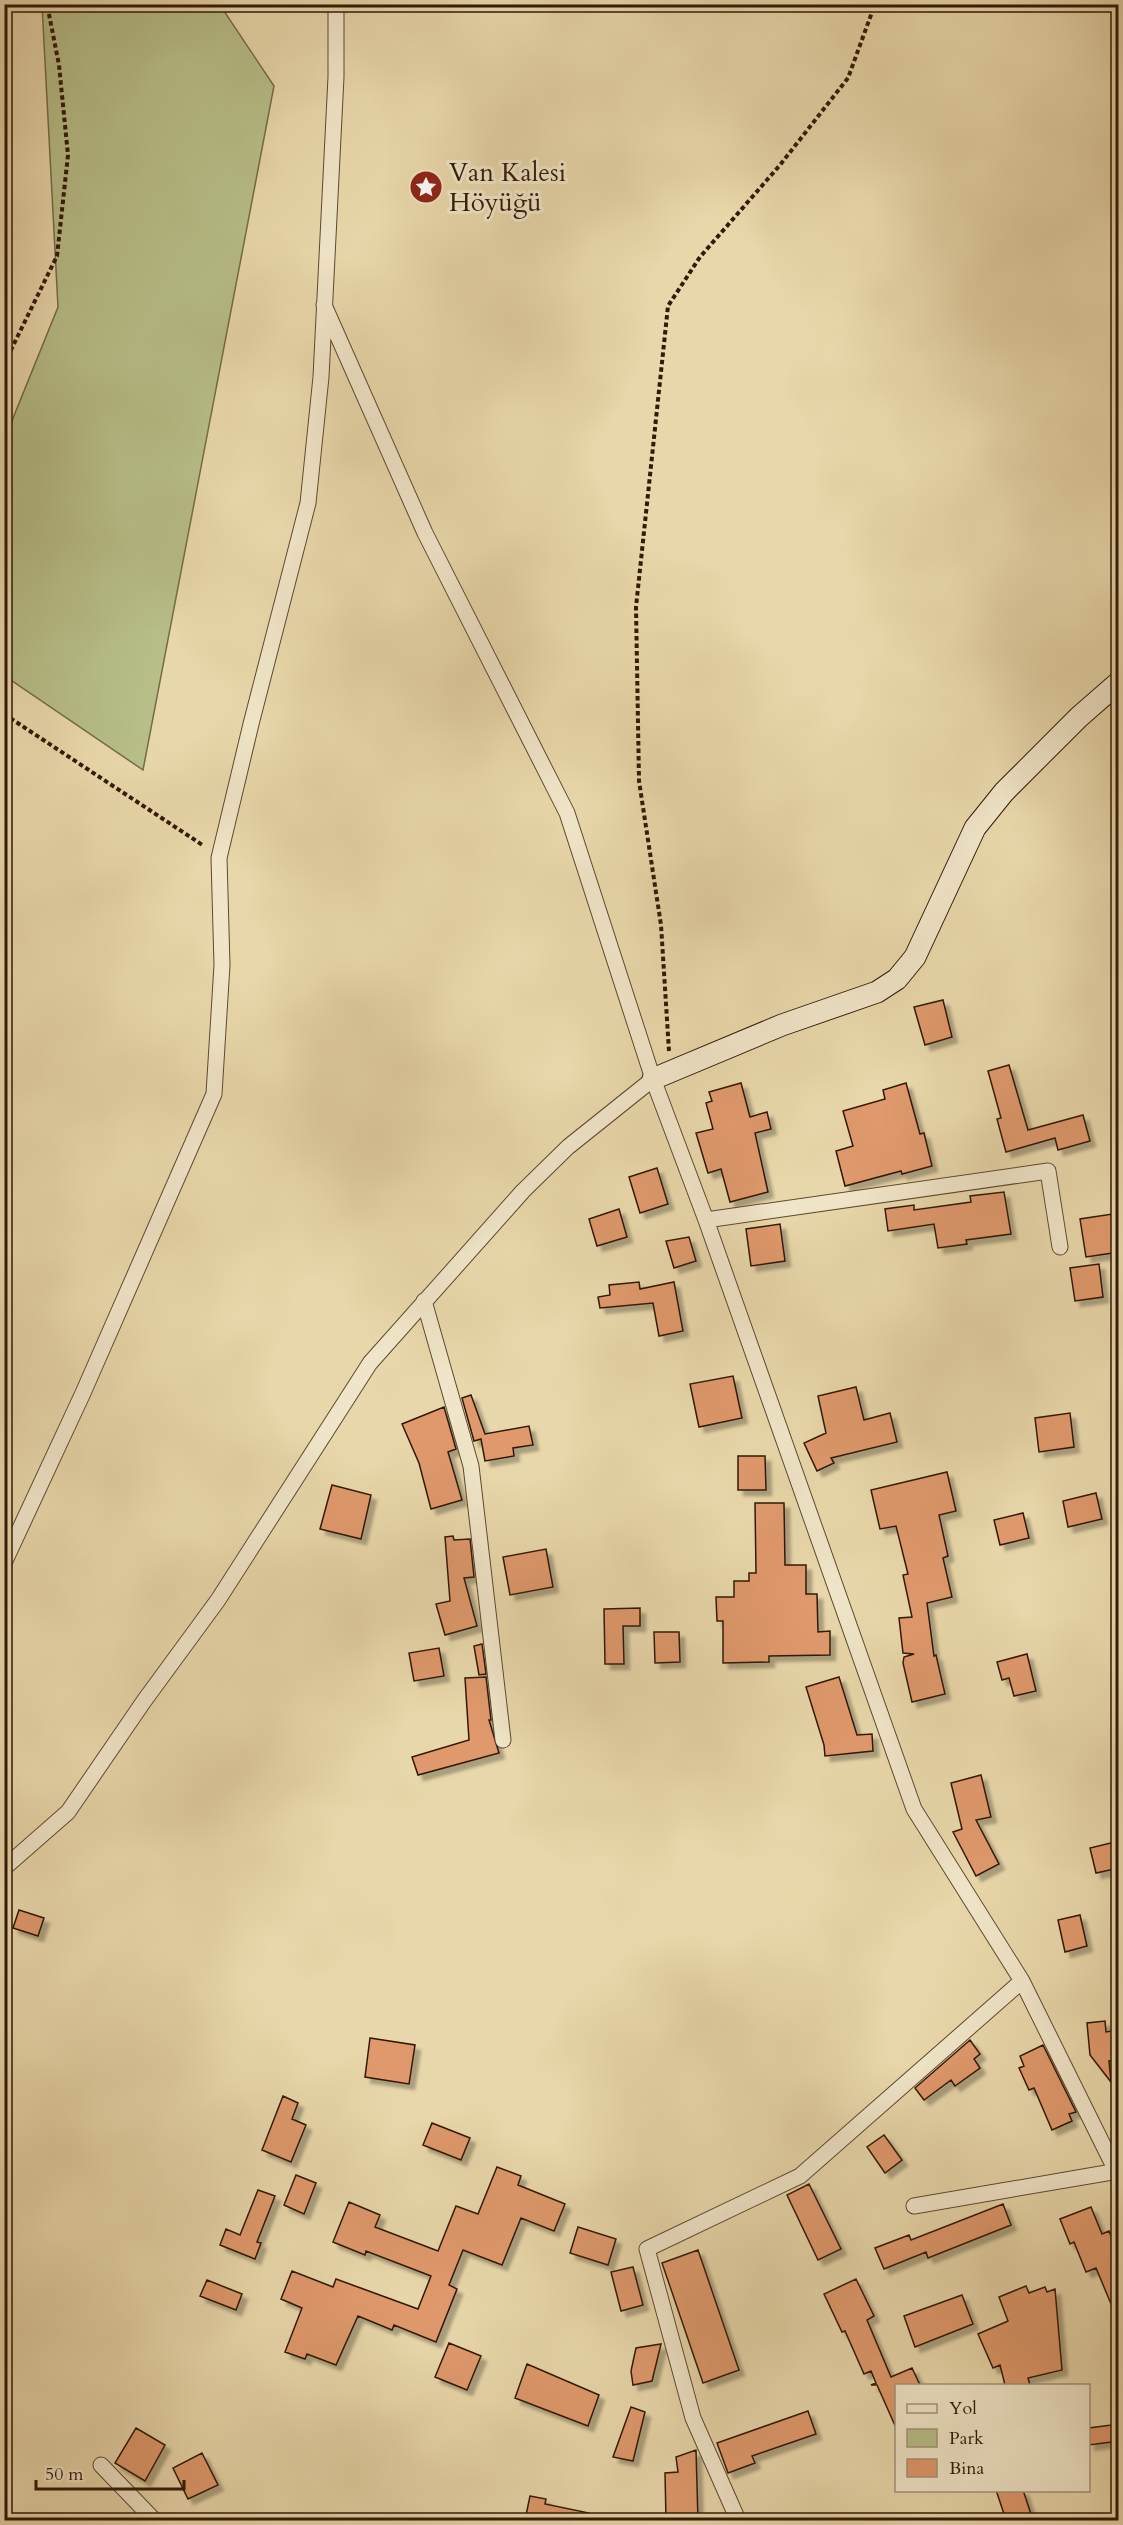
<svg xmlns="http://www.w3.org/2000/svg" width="1123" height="2525" viewBox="0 0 1123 2525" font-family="Cardo,serif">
	<defs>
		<filter id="shadow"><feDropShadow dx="5.5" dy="5.5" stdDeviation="1.5" flood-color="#0004"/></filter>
	</defs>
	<rect width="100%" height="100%" fill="#e8d7aa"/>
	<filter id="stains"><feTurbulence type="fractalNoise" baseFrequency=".00333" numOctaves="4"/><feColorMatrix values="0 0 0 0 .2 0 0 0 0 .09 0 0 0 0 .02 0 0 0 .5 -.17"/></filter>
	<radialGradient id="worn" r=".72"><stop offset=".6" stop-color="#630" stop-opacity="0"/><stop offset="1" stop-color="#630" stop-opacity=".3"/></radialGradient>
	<path fill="#b7be88" stroke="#746c48" stroke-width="1.5" d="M42 5H220L274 86 143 770 5 676V438L58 307Z"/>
	<path fill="#df996c" stroke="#311907" stroke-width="1.5" filter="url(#shadow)" d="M943 1000 952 1037 925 1045 914 1007Z
		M1009 1065 1028 1130 1083 1115 1090 1141 1058 1150 1055 1138 1006 1152 997 1119 1001 1118 988 1071Z
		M741 1083 750 1117 767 1112 771 1129 755 1133 768 1192 730 1202 721 1169 708 1173 696 1133 713 1129 706 1103 712 1101 709 1092Z
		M906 1083 920 1134 924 1133 932 1166 902 1174 901 1171 845 1186 836 1151 853 1146 843 1111 885 1099 883 1090Z
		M657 1168 668 1204 640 1213 629 1177Z
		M1004 1192 1011 1234 966 1240 967 1244 938 1248 934 1224 888 1231 885 1209 914 1205V1210L971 1202 970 1196Z
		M619 1209 627 1237 597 1246 589 1219Z
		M1119 1213V1252L1086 1257 1080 1219Z
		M780 1224 785 1261 751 1266 746 1229Z
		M689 1237 696 1261 674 1268 666 1241Z
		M1099 1264 1103 1297 1075 1301 1070 1268Z
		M639 1282 640 1289 674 1282 683 1331 659 1336 653 1303 600 1308 598 1297 610 1295 609 1285Z
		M733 1376 742 1418 699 1427 690 1384Z
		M856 1387 864 1420 890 1413 897 1442 831 1458 834 1463 817 1471 804 1443 826 1433 818 1396Z
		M471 1395 485 1434 529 1426 533 1445 513 1448 514 1456 485 1461 481 1439 474 1441 462 1398Z
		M444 1407 456 1449 448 1452 462 1500 431 1509 419 1463 402 1424Z
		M1070 1413 1074 1447 1039 1452 1035 1418Z
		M738 1456H765L766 1490H738Z
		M947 1472 956 1511 939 1515 948 1556 943 1558 952 1597 927 1603 934 1656 936 1655 945 1694 912 1702 903 1663 904 1657 914 1654 903 1653 899 1618 912 1617 903 1575 908 1574 896 1526 880 1529 871 1490Z
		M332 1485 371 1495 361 1539 320 1529Z
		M1096 1493 1102 1519 1068 1527 1063 1501Z
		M755 1503H784L785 1565H806V1594H817L818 1632 830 1631V1655L769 1656V1662L723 1663V1621H717L716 1597H734V1581H749V1573H756Z
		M1023 1513 1029 1538 1000 1545 994 1520Z
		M453 1536 454 1540 470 1539 474 1577 464 1578 477 1626 445 1635 436 1604 450 1601 445 1537Z
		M546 1549 553 1587 510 1595 503 1557Z
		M640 1608V1626H623L624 1664H605L604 1609Z
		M654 1632H679L680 1662 655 1663Z
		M482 1644 486 1674 479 1675 474 1646Z
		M439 1648 444 1676 414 1681 409 1653Z
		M1027 1654 1036 1691 1014 1696 1009 1678 1002 1680 997 1662Z
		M486 1677 491 1720H489L499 1753 418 1775 412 1757 469 1740 465 1678Z
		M839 1677 857 1735 872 1734 873 1751 825 1756 824 1745 806 1687Z
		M981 1775 991 1817 976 1820 999 1864 976 1876 953 1832 962 1829 951 1783Z
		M1119 1841V1868L1096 1873 1090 1848Z
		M19 1910 44 1918 38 1936 13 1928Z
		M1080 1915 1087 1946 1065 1952 1058 1920Z
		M1105 2021 1106 2032 1119 2030V2060L1109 2061 1111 2082 1090 2055 1087 2023Z
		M370 2038 415 2045 409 2084 365 2077Z
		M970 2040 980 2054 974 2059 980 2068 955 2086 951 2080 924 2100 915 2088Z
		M1043 2045 1076 2112 1069 2114 1072 2121 1052 2130 1034 2088 1029 2090 1019 2068 1024 2066 1020 2056Z
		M283 2096 298 2103 292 2119 306 2125 291 2162 262 2150Z
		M432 2123 470 2138 461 2160 423 2145Z
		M884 2135 902 2160 885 2173 867 2147Z
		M497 2167 521 2176 518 2185 565 2204 554 2231 521 2218 502 2265 463 2250 449 2285 457 2289 436 2342 394 2325 392 2330 358 2316 336 2365 307 2354 305 2359 285 2352 302 2308 281 2299 292 2271 333 2287 336 2279 418 2309 431 2276 366 2251 365 2255 333 2242 349 2202 380 2215 375 2227 438 2251 456 2206 478 2214Z
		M296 2175 316 2183 304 2214 284 2205Z
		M809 2184 841 2249 818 2260 787 2195Z
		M258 2190 275 2196 257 2242 261 2243 255 2259 220 2245 226 2229 240 2235Z
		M1003 2204 1011 2225 928 2258 926 2252 884 2269 875 2248 909 2235 911 2240Z
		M1091 2207 1102 2234 1109 2231 1114 2243 1119 2241V2323L1096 2268 1086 2272 1074 2242 1070 2244 1060 2219Z
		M578 2227 616 2239 608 2265 570 2253Z
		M698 2250 739 2370 703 2383 662 2263Z
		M633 2267 643 2305 621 2311 611 2272Z
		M856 2279 874 2316 867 2320 891 2377 912 2368 920 2385H897V2430L877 2385H871L876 2383 871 2371 864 2374 845 2331 842 2332 824 2294Z
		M207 2280 242 2294 236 2310 200 2296Z
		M1026 2286 1029 2293 1045 2287 1047 2292 1055 2289 1062 2370 1028 2378 1030 2385H1005L1000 2365 993 2368 978 2334 1008 2321 999 2297Z
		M962 2295 973 2324 915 2347 904 2316Z
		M449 2343 481 2356 467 2390 435 2377Z
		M661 2344 652 2381 633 2385 631 2371 636 2348Z
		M527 2364 599 2395 588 2426 515 2398Z
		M631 2407 645 2412 633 2461 613 2457Z
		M808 2411 816 2434 752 2456 755 2463 728 2473 717 2443Z
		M1119 2424V2441L1089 2445V2428Z
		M136 2428 165 2445 145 2481 115 2463Z
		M696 2450 698 2520H666L665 2473 678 2472 676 2457Z
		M202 2453 218 2485 188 2499 173 2468Z
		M996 2490H1023L1033 2520H1006Z
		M530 2496 546 2499 545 2504 589 2513 588 2520H525Z"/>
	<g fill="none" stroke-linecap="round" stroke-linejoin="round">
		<defs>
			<path id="street" d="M324 305 425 533 567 813 653 1079 706 1220 914 1809 1022 1981 1118 2175
				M706 1220 1048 1171 1060 1247
				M424 1301 471 1466 503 1740
				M4 1563 83 1393 214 1094 222 965 219 858 251 724 308 503 321 377 336 77V4
				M4 1868 68 1812 144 1701 218 1600 370 1363 523 1191 568 1147 653 1079
				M914 2206 1118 2171
				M101 2465 154 2520
				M738 2520 693 2418 647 2249 800 2176 1022 1981"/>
			<path id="secondary" d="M653 1079 782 1025 877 992 897 979 915 957 975 828 1004 792 1079 717 1118 683"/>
		</defs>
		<use href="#street" stroke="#5f4830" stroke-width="17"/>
		<use href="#secondary" stroke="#311907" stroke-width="23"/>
		<path stroke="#311907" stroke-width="4" stroke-dasharray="4.5 3" stroke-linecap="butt" d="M4 364 57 256 68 155 59 65 47 4
			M4 714 204 846
			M669 1051 661 925 639 781 636 607 668 306 700 257 780 165 848 78 875 4"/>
		<use href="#street" stroke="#f0e5c8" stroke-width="15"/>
		<use href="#secondary" stroke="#f0e5c8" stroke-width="21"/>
	</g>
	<defs>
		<symbol id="sight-disc" viewBox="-11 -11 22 22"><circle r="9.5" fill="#8f2418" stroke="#f0e5c8"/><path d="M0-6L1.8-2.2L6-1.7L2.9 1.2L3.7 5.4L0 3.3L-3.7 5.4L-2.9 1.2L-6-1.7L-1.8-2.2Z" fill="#fff"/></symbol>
	</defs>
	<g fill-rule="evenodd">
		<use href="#sight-disc" x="407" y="168" width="38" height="38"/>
	</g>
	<g text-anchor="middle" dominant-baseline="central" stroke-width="6" stroke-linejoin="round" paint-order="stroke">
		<g font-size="26" fill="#311907" stroke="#f0e5c8" text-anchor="start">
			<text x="449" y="172">Van Kalesi<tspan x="449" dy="30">Höyüğü</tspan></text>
		</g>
	</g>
	<rect width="1123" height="2525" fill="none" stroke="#e8d7aa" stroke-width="24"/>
	<rect x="6" y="6" width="1111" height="2513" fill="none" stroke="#311907" stroke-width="3"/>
	<rect x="12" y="12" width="1099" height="2501" fill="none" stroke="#311907" stroke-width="1.5"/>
	<rect x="895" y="2384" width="195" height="108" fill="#f0e5c8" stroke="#a4937b" stroke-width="1.5"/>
	<rect x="907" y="2404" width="30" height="9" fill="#f0e5c8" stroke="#a4937b" stroke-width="1.5"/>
	<text x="949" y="2414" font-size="18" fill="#311907">Yol</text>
	<rect x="907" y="2429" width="30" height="18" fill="#b7be88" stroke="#a4937b" stroke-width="1.5"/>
	<text x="949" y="2444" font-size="18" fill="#311907">Park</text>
	<rect x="907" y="2459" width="30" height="18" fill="#df996c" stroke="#a4937b" stroke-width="1.5"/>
	<text x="949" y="2474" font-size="18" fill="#311907">Bina</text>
	<path d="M36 2480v9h148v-9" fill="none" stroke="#311907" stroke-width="3"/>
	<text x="45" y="2480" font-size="18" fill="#311907" stroke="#f0e5c8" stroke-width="4.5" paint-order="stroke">50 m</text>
	<rect width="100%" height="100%" filter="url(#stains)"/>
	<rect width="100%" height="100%" fill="url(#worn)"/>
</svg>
